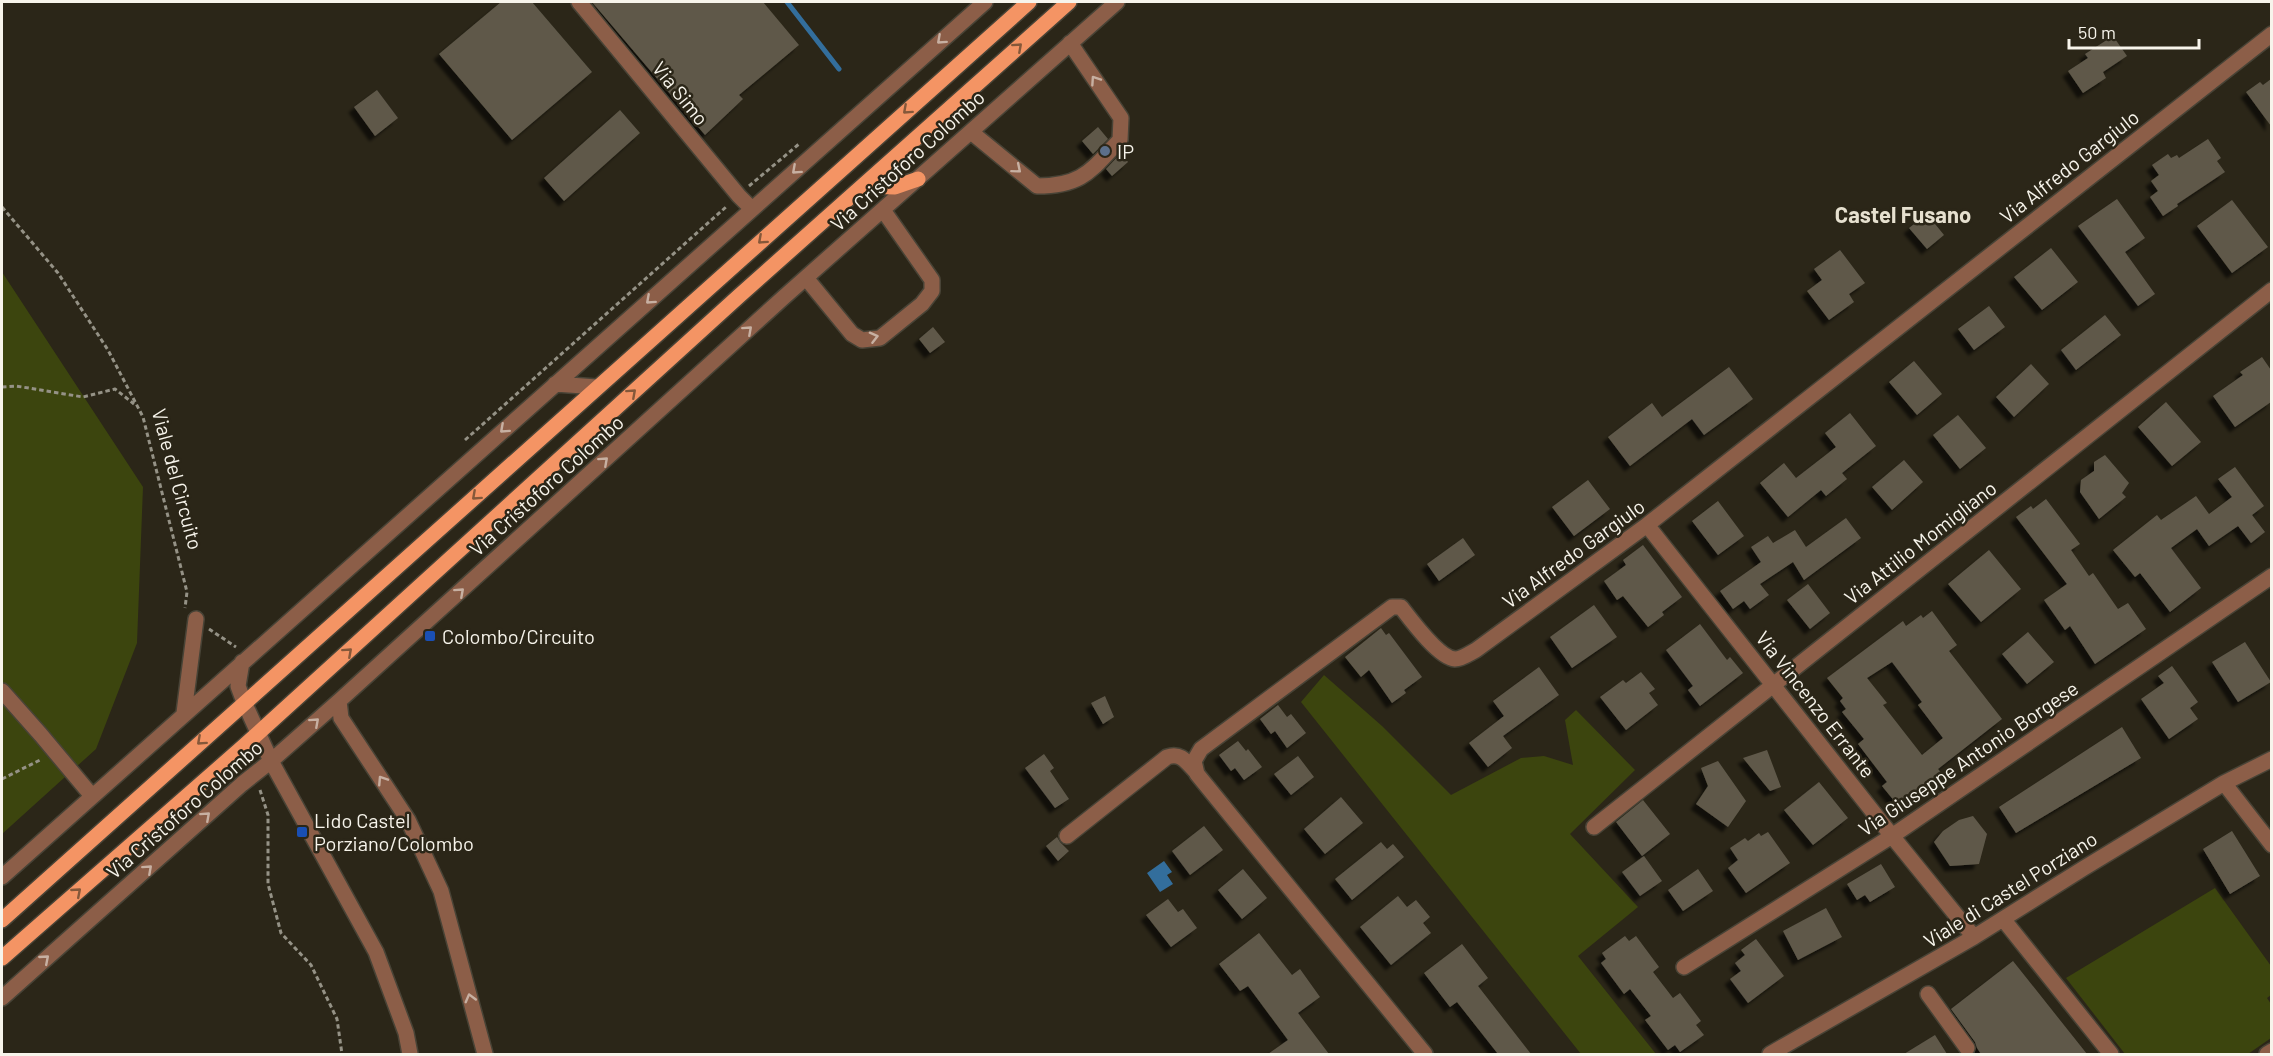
<svg xmlns="http://www.w3.org/2000/svg" width="2273" height="1056" viewBox="0 0 2273 1056" font-family="Barlow,sans-serif">
	<defs>
		<filter id="shadow"><feDropShadow dx="-5.5" dy="5.5" stdDeviation="1.5" flood-color="#0009"/></filter>
	</defs>
	<rect width="100%" height="100%" fill="#2b2618"/>
	<path fill="#3c450e" d="M2 272 143 487 137 643 96 749 2 834Z
		M1324 675 1382 726 1451 795 1521 758 1544 756 1573 765 1565 720 1576 710 1635 770 1570 834 1638 907 1578 956 1656 1054H1581L1301 702Z
		M2215 888 2271 966V995L2267 998 2271 1004V1038L2248 1054H2125L2066 978Z"/>
	<path fill="#336e9c" d="M1164 861 1172 872 1167 875 1173 884 1160 892 1147 873Z"/>
	<g fill="none" stroke-linecap="round" stroke-linejoin="round">
		<path stroke="#336e9c" stroke-width="5" d="M787 2 839 69"/>
	</g>
	<path fill="#5f594a" fill-rule="evenodd" filter="url(#shadow)" d="M501 2H532L592 72 512 140 439 54Z
		M592 2H763L799 45 739 95 743 99 705 135Z
		M2113 36 2127 56 2103 72 2106 78 2083 93 2068 71 2088 58 2085 54Z
		M2271 79V126L2246 92 2260 82 2263 85Z
		M377 90 398 118 375 136 354 107Z
		M620 110 640 133 564 201 544 178Z
		M1098 127 1108 139 1093 154 1082 141Z
		M2208 139 2221 158 2217 161 2225 172 2177 204 2178 206 2163 216 2150 197 2158 191 2151 181 2159 175 2152 165 2168 154 2171 158 2177 155 2179 158Z
		M1121 153 1128 162 1112 176 1106 169Z
		M2117 199 2145 238 2125 252 2155 294 2138 306 2078 226Z
		M2232 200 2268 247 2232 273 2197 226Z
		M1927 214 1944 235 1927 249 1909 228Z
		M2051 248 2078 282 2042 310 2014 277Z
		M1840 250 1865 283 1849 294 1854 302 1829 320 1807 291 1822 280 1814 269Z
		M1989 306 2005 327 1974 350 1958 329Z
		M2105 315 2121 335 2076 370 2061 350Z
		M933 327 945 342 930 353 919 339Z
		M2262 357 2271 370V402L2235 427 2213 396 2243 375 2240 372Z
		M1914 361 1942 394 1917 415 1889 382Z
		M2031 364 2049 384 2014 417 1996 397Z
		M1729 367 1753 399 1704 435 1692 419 1630 466 1608 437 1652 403 1662 417Z
		M2166 402 2201 442 2172 466 2138 427Z
		M1850 413 1876 446 1842 473 1847 479 1826 496 1821 490 1788 517 1760 483 1784 463 1796 478 1836 447 1825 433Z
		M1958 415 1986 448 1960 469 1933 435Z
		M2105 455 2129 483 2122 493 2126 497 2099 519 2080 492 2081 480 2094 471V462Z
		M1904 460 1923 482 1892 510 1872 487Z
		M2235 467 2264 506 2252 515 2265 532 2251 543 2238 526 2209 546 2197 529 2171 548 2201 588 2170 612 2140 573 2135 577 2113 550 2157 515 2161 520 2196 496 2209 514 2232 497 2218 479Z
		M1588 480 1610 509 1574 536 1552 507Z
		M2046 499 2080 544 2071 550 2089 576 2093 573 2118 609 2128 603 2146 629 2095 664 2070 626 2065 630 2044 600 2067 584 2016 517 2031 506 2033 509Z
		M1718 501 1744 536 1718 555 1692 521Z
		M1846 518 1861 538 1804 580 1793 562 1760 584 1769 595 1750 609 1744 601 1733 609 1720 591 1761 562 1751 547 1768 536 1773 543 1795 530 1806 547Z
		M1463 538 1475 555 1439 581 1427 564Z
		M1643 545 1682 597 1662 612 1664 615 1648 627 1623 596 1617 600 1604 581 1626 565 1623 560Z
		M1989 550 2021 589 1981 622 1948 584Z
		M1808 584 1830 613 1810 629 1787 600Z
		M1594 605 1617 637 1572 668 1550 637Z
		M1932 611 1957 645 1949 651 2002 719 1938 769 1943 775 1900 808 1882 786 1887 782 1858 744 1864 739 1842 712 1846 709 1840 701 1843 698 1827 678 1903 621 1906 626 1921 615 1923 618ZM1892 662 1922 702 1918 705 1943 738 1922 755 1883 705 1887 703 1867 678Z
		M1700 624 1727 660 1730 657 1743 673 1700 706 1688 690 1693 686 1666 650Z
		M1381 628 1386 635 1389 633 1422 677 1404 690 1406 693 1392 703 1369 670 1361 677 1345 657Z
		M2028 632 2054 662 2027 684 2002 654Z
		M2245 642 2271 682 2238 702 2212 662Z
		M2172 666 2198 702 2190 708 2198 719 2169 739 2141 699 2164 683 2158 676Z
		M1539 667 1559 695 1503 736 1512 748 1488 767 1469 743 1504 716 1493 701Z
		M1641 672 1655 689 1649 693 1658 705 1626 730 1600 697 1623 680 1626 683Z
		M1105 696 1114 717 1103 724 1091 703Z
		M1278 705 1287 717 1291 714 1306 733 1287 748 1275 731 1271 734 1260 719Z
		M2122 727 2141 758 2016 833 1999 807Z
		M1238 741 1246 751 1248 749 1262 767 1244 780 1235 768 1231 771 1219 755Z
		M1767 750 1781 787 1770 791 1743 758Z
		M1044 754 1054 768 1050 771 1069 799 1055 808 1025 768Z
		M1298 756 1314 777 1291 795 1274 774Z
		M1718 761 1746 801 1728 827 1696 804 1708 786 1701 768Z
		M1819 782 1848 818 1813 845 1784 810Z
		M1341 797 1363 823 1325 854 1304 829Z
		M1643 800 1670 834 1642 856 1616 822Z
		M1973 816 1987 834 1979 864 1950 866 1934 842 1943 831 1959 820Z
		M1204 826 1223 850 1190 875 1172 851Z
		M2232 831 2260 876 2230 894 2203 849Z
		M1768 832 1790 863 1746 893 1728 868 1738 860 1730 848 1745 838 1748 841 1759 833 1761 836Z
		M1057 837 1060 842 1069 851 1058 861 1046 846Z
		M1381 842 1387 849 1393 844 1404 857 1352 900 1335 879Z
		M1644 856 1662 881 1640 896 1622 872Z
		M1881 864 1895 887 1870 902 1865 895 1857 900 1847 884Z
		M1243 869 1267 898 1242 919 1218 890Z
		M1698 869 1713 891 1683 911 1668 890Z
		M1398 896 1407 907 1416 900 1430 917 1423 923 1431 933 1391 965 1360 927Z
		M1168 899 1178 912 1183 909 1197 928 1171 947 1146 915Z
		M1826 908 1842 937 1798 960 1783 931Z
		M1259 933 1292 975 1300 969 1320 997 1298 1013 1329 1054H1268L1288 1040 1248 986 1240 991 1219 964Z
		M1625 936 1629 941 1636 936 1659 967 1653 972 1673 998 1680 993 1701 1021 1696 1025 1704 1035 1680 1052 1675 1045 1668 1050 1645 1020 1651 1016 1630 989 1624 994 1601 963 1606 959 1602 953Z
		M1756 939 1784 976 1748 1003 1730 979 1741 971 1735 963 1745 955 1741 950Z
		M1462 944 1488 978 1478 986 1531 1054H1498L1457 1002 1450 1007 1424 973Z
		M2013 961 2087 1054H1981L1977 1048 1975 1042 1951 1009Z
		M1935 1035 1947 1054H1904Z"/>
	<g fill="none" stroke-linecap="round" stroke-linejoin="round">
		<defs>
			<path id="minor" d="M579 2 739 196 752 209
				M971 132 1037 186C1083 186 1091 170 1120 140L1121 118 1070 43
				M806 278 852 334 862 340 880 338 922 304 932 291V280L883 210
				M555 384 597 387
				M1647 525 1892 836 1974 937
				M242 662 238 686 244 702 271 761 376 952 406 1033 410 1054
				M2 691 41 735 92 796
				M339 701 341 718 408 820 441 891 485 1054
				M184 713 196 619
				M2224 783 2272 845
				M1594 827 2272 290
				M1067 836 1167 757C1182 752 1187 763 1197 773
				M2 877 985 2
				M2003 919 2111 1054
				M1684 967 1892 836 2272 576
				M1928 994 1967 1048
				M2 998 242 784 271 761 339 701 784 297 1117 2
				M1425 1054 1197 774 1194 761 1201 749 1392 607H1401C1411 620 1439 658 1455 659 1462 659 1470 653 1476 650L1647 525 2272 34
				M1770 1054 1974 937 2084 868 2224 783 2272 759
				M2267 1054 2272 1051"/>
			<path id="major" d="M863 186 895 187 918 179
				M2 920 1029 2
				M2 958 244 746 739 296 1069 2"/>
		</defs>
		<use href="#minor" stroke="#484336" stroke-width="18"/>
		<use href="#major" stroke="#484336" stroke-width="18"/>
		<path stroke="#959286" stroke-width="3" stroke-dasharray="4.5 3" stroke-linecap="butt" d="M749 186 799 144
			M2 207 58 273 108 350 143 417 187 592 185 608
			M2 387 16 386 83 397 115 389 134 404
			M465 440 726 207
			M209 629 236 647
			M2 779 40 760
			M260 790 268 815V884L281 933 311 965 337 1019 342 1054"/>
		<use href="#minor" stroke="#8c5e48" stroke-width="15"/>
		<use href="#major" stroke="#f49464" stroke-width="15"/>
	</g>
	<defs><path id="oneway-chevron" d="M-2-3.5L2.5 0L-2 3.5" fill="none" stroke-width="1.6" stroke-linecap="round" stroke-linejoin="round" transform="scale(1.5)"/></defs>
	<g stroke="#c7b0a2">
		<use href="#oneway-chevron" transform="translate(941 40) rotate(138)"/>
		<use href="#oneway-chevron" transform="translate(1095 80) rotate(-124)"/>
		<use href="#oneway-chevron" transform="translate(1017 169) rotate(40)"/>
		<use href="#oneway-chevron" transform="translate(796 170) rotate(138)"/>
		<use href="#oneway-chevron" transform="translate(650 300) rotate(138)"/>
		<use href="#oneway-chevron" transform="translate(748 330) rotate(-42)"/>
		<use href="#oneway-chevron" transform="translate(874 337) rotate(-14)"/>
		<use href="#oneway-chevron" transform="translate(504 429) rotate(138)"/>
		<use href="#oneway-chevron" transform="translate(604 461) rotate(-42)"/>
		<use href="#oneway-chevron" transform="translate(460 592) rotate(-42)"/>
		<use href="#oneway-chevron" transform="translate(315 722) rotate(-42)"/>
		<use href="#oneway-chevron" transform="translate(382 780) rotate(-123)"/>
		<use href="#oneway-chevron" transform="translate(206 816) rotate(-42)"/>
		<use href="#oneway-chevron" transform="translate(148 869) rotate(-42)"/>
		<use href="#oneway-chevron" transform="translate(45 959) rotate(-41)"/>
		<use href="#oneway-chevron" transform="translate(470 998) rotate(-105)"/>
	</g>
	<g stroke="#85583a">
		<use href="#oneway-chevron" transform="translate(1018 47) rotate(-42)"/>
		<use href="#oneway-chevron" transform="translate(907 110) rotate(138)"/>
		<use href="#oneway-chevron" transform="translate(762 240) rotate(138)"/>
		<use href="#oneway-chevron" transform="translate(632 393) rotate(-42)"/>
		<use href="#oneway-chevron" transform="translate(476 496) rotate(138)"/>
		<use href="#oneway-chevron" transform="translate(348 652) rotate(-42)"/>
		<use href="#oneway-chevron" transform="translate(201 741) rotate(138)"/>
		<use href="#oneway-chevron" transform="translate(77 892) rotate(-41)"/>
	</g>
	<circle fill="#5c6f8a" stroke="#2b2618" stroke-width="2" cx="1105" cy="151" r="6"/>
	<g fill="#1a4fb4" stroke="#2b2618" stroke-width="2">
		<rect x="424" y="630" width="12" height="12" rx="3"/>
		<rect x="296" y="826" width="12" height="12" rx="3"/>
	</g>
	<g text-anchor="middle" dominant-baseline="central" stroke-width="5" stroke-linejoin="round" paint-order="stroke">
		<g font-size="20" fill="#f7f4eb" stroke="#2b2618">
			<text transform="translate(681 93) rotate(51)">Via Simo</text>
			<text transform="translate(907 160) rotate(-42)">Via Cristoforo Colombo</text>
			<text transform="translate(2069 166) rotate(-38)">Via Alfredo Gargiulo</text>
			<text transform="translate(178 479) rotate(75)">Viale del Circuito</text>
			<text transform="translate(546 485) rotate(-42)">Via Cristoforo Colombo</text>
			<text transform="translate(1920 542) rotate(-38)">Via Attilio Momigliano</text>
			<text transform="translate(1573 553) rotate(-36)">Via Alfredo Gargiulo</text>
			<text transform="translate(1816 704) rotate(52)">Via Vincenzo Errante</text>
			<text transform="translate(1968 758) rotate(-34)">Via Giuseppe Antonio Borgese</text>
			<text transform="translate(184 809) rotate(-41)">Via Cristoforo Colombo</text>
			<text transform="translate(2010 889) rotate(-32)">Viale di Castel Porziano</text>
		</g>
		<g font-size="20" fill="#f7f4eb" stroke="#2b2618" text-anchor="start">
			<text x="1117" y="151">IP</text>
			<text x="442" y="636">Colombo/Circuito</text>
			<text x="314" y="820">Lido Castel<tspan x="314" dy="23">Porziano/Colombo</tspan></text>
		</g>
		<g font-size="22" font-weight="bold" fill="#e6e0cf" stroke="#2b2618">
			<text x="1903" y="214">Castel Fusano</text>
		</g>
	</g>
	<rect width="2273" height="1056" fill="none" stroke="#f7f4eb" stroke-width="6"/>
	<path d="M2069 39v9h130v-9" fill="none" stroke="#f7f4eb" stroke-width="3"/>
	<text x="2078" y="39" font-size="18" fill="#f7f4eb" stroke="#2b2618" stroke-width="4.5" paint-order="stroke">50 m</text>
</svg>
